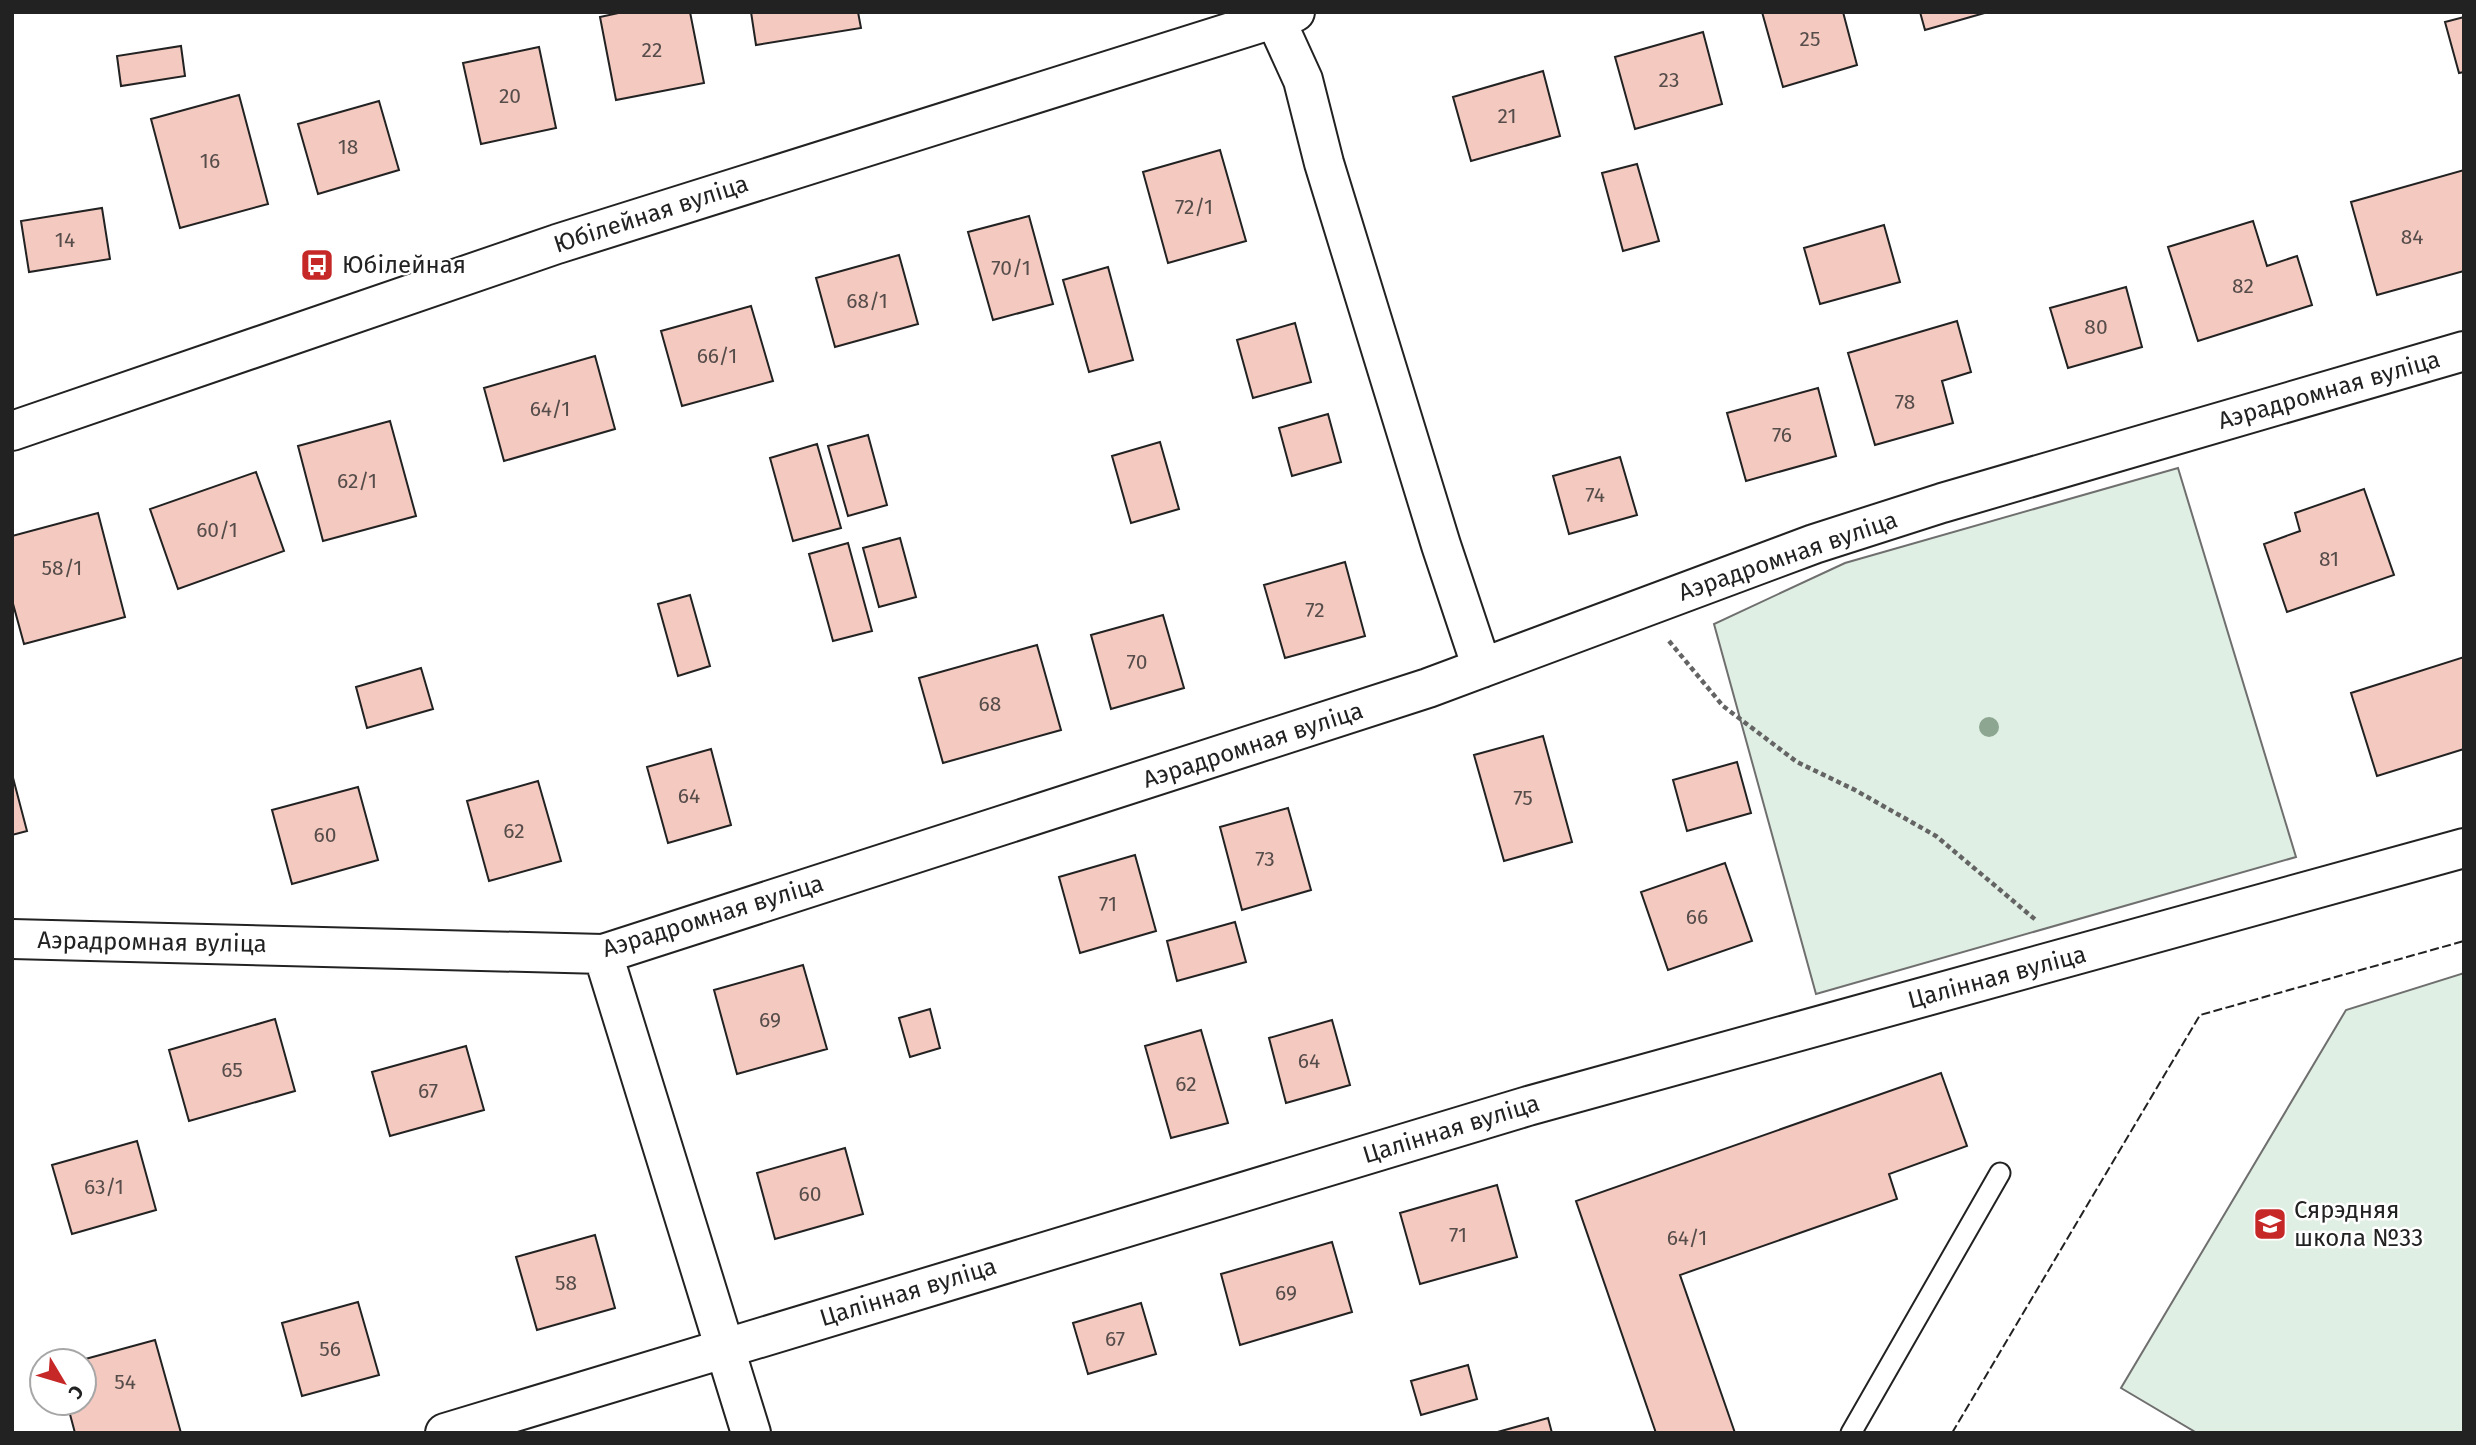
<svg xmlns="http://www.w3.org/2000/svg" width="2476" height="1445" viewBox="0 0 2476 1445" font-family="'Fira Sans',sans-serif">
	<rect width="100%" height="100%" fill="#fff"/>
	<path fill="#e0efe3" stroke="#6f6f6f" stroke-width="2" d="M2178 468 2296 857 1816 994 1714 624 1845 563Z
		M2464 973V1433H2197L2121 1388 2346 1010Z"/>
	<path fill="#f3c9c0" stroke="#222" stroke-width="2" d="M623 12H690L704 83 616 100 600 17Z
		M751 12H858L861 28 756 45Z
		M1762 12H1843L1857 65 1783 87Z
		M1920 12H1988L1925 30Z
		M2464 17V72L2459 73 2445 22Z
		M1703 32 1722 104 1635 129 1615 57Z
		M181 46 185 76 121 86 117 56Z
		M539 47 556 128 481 144 463 63Z
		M1543 71 1560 136 1471 161 1453 97Z
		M239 95 268 204 180 228 151 119Z
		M379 101 399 170 318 194 298 124Z
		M1220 150 1246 241 1168 263 1143 172Z
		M1637 164 1659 241 1623 251 1602 173Z
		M2464 170V271L2377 295 2351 202Z
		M102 208 110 259 29 272 21 221Z
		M1029 216 1053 304 993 320 968 232Z
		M2253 221 2267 266 2297 256 2312 305 2198 341 2168 247Z
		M1884 225 1900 282 1820 304 1804 248Z
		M899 255 918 324 835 347 816 278Z
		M1108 267 1133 360 1089 372 1063 280Z
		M2126 287 2142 347 2068 368 2050 308Z
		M751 306 773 381 682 406 661 331Z
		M1957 321 1971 372 1942 381 1953 423 1875 445 1848 353Z
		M1295 323 1311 382 1253 398 1237 340Z
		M595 356 615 429 504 461 484 388Z
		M1818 388 1836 456 1746 481 1727 413Z
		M1328 414 1341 462 1292 476 1279 428Z
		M390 421 416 516 323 541 298 446Z
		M868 435 887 505 848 516 828 446Z
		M1160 442 1179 509 1131 523 1112 456Z
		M817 444 841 528 793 541 770 458Z
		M1620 457 1637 515 1569 534 1553 476Z
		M256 472 284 551 178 589 150 509Z
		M2364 489 2394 575 2287 612 2264 544 2300 531 2295 513Z
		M98 513 125 617 24 644 12 600V536Z
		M900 538 916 597 879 607 863 548Z
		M848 543 872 631 833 641 809 554Z
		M1345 562 1365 636 1285 658 1264 585Z
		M690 595 710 666 678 676 658 604Z
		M1163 615 1184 688 1111 709 1091 635Z
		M1037 645 1061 730 943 763 919 678Z
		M2464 657V749L2377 776 2351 693Z
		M421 668 433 709 367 728 356 687Z
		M1543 736 1572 842 1504 861 1474 755Z
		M711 749 731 825 668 843 647 767Z
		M1737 762 1751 813 1687 831 1673 780Z
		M12 774 27 831 12 835Z
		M538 781 561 861 489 881 467 801Z
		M358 787 378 860 292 884 272 810Z
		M1288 808 1311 890 1242 910 1220 827Z
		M1135 855 1156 931 1080 953 1059 877Z
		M1725 863 1752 941 1668 970 1641 892Z
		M1235 922 1246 962 1177 981 1167 941Z
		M803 965 827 1049 737 1074 714 990Z
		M930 1009 940 1048 910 1057 899 1018Z
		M275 1019 295 1091 189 1121 169 1050Z
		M1332 1020 1350 1085 1286 1103 1269 1038Z
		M1201 1030 1228 1123 1171 1138 1145 1046Z
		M466 1046 484 1110 390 1136 372 1072Z
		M1941 1073 1967 1146 1889 1174 1897 1199 1680 1275 1735 1433H1656L1576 1201Z
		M137 1141 156 1210 72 1234 52 1165Z
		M845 1148 863 1214 775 1239 757 1173Z
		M1497 1185 1517 1257 1420 1284 1400 1213Z
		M595 1235 615 1308 537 1330 516 1257Z
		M1332 1242 1352 1312 1240 1345 1221 1274Z
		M358 1302 379 1375 302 1396 282 1323Z
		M1141 1303 1156 1354 1088 1374 1073 1323Z
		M155 1340 181 1433H75L67 1403H84V1361H78Z
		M1468 1365 1477 1399 1421 1415 1411 1381Z
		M1548 1418 1552 1433H1494Z"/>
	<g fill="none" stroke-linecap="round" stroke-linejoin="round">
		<defs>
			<path id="service" d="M1851 1433 2000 1173"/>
			<path id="minor" d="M1272 12 1303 80 1324 163 1441 545 1482 668
				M12 431 557 244 1295 12
				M12 939 603 954 1428 688 1814 544 1942 503 2464 351
				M603 954 751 1433
				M445 1433 1528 1106 2464 848"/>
		</defs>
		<use href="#service" stroke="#222" stroke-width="23"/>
		<use href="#minor" stroke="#222" stroke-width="42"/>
		<path stroke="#646464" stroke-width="4.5" stroke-dasharray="5 3.5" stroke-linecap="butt" d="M1669 641 1723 706 1797 762 1855 790 1936 836 2037 921"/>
		<use href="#service" stroke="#fff" stroke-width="19"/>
		<use href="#minor" stroke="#fff" stroke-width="38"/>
		<path stroke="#222" stroke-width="2" stroke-dasharray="9 3.5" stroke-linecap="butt" d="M1952 1433 2200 1015 2464 941"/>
	</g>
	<circle fill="#8da692" cx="1989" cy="727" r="10"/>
	<defs>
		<symbol id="bus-square" viewBox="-11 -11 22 22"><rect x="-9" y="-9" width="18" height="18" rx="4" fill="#c62828" stroke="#fff"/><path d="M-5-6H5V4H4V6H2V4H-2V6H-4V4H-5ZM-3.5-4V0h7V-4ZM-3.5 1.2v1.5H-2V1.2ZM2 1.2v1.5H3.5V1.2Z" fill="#fff"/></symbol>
		<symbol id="school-square" viewBox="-11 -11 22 22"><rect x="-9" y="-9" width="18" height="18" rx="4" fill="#c62828" stroke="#fff"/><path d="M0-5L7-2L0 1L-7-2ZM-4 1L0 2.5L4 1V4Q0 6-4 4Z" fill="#fff"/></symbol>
	</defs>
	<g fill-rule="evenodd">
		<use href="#bus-square" x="298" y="246" width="38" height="38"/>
		<use href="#school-square" x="2251" y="1205" width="38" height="38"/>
	</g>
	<g text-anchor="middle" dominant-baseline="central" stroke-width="5" stroke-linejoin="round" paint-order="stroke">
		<g font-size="21" fill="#564c4a">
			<text x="1810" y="39">25</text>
			<text x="652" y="50">22</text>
			<text x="1669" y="80">23</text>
			<text x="510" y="96">20</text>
			<text x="1507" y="116">21</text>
			<text x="348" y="147">18</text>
			<text x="210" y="161">16</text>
			<text x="1194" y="207">72/1</text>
			<text x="2412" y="237">84</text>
			<text x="65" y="240">14</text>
			<text x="1011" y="268">70/1</text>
			<text x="2243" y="286">82</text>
			<text x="867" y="301">68/1</text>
			<text x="2096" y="327">80</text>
			<text x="717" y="356">66/1</text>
			<text x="1905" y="402">78</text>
			<text x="550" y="409">64/1</text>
			<text x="1782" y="435">76</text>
			<text x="357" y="481">62/1</text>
			<text x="1595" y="495">74</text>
			<text x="217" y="530">60/1</text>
			<text x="2329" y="559">81</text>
			<text x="62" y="568">58/1</text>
			<text x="1315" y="610">72</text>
			<text x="1137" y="662">70</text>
			<text x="990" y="704">68</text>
			<text x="689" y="796">64</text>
			<text x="1523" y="798">75</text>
			<text x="514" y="831">62</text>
			<text x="325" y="835">60</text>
			<text x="1265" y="859">73</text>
			<text x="1108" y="904">71</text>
			<text x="1697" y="917">66</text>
			<text x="770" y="1020">69</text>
			<text x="1309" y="1061">64</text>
			<text x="232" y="1070">65</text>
			<text x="1186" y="1084">62</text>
			<text x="428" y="1091">67</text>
			<text x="104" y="1187">63/1</text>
			<text x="810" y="1194">60</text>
			<text x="1458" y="1235">71</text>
			<text x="1687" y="1238">64/1</text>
			<text x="566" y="1283">58</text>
			<text x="1286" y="1293">69</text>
			<text x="1115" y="1339">67</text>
			<text x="330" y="1349">56</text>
			<text x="125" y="1382">54</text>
		</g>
		<g font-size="24" fill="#222" stroke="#fff">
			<text transform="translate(651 214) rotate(-18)">Юбілейная вуліца</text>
			<text transform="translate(2329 390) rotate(-16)">Аэрадромная вуліца</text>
			<text transform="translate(1788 556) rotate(-19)">Аэрадромная вуліца</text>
			<text transform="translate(1253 745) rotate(-18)">Аэрадромная вуліца</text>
			<text transform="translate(713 916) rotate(-17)">Аэрадромная вуліца</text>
			<text transform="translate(152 942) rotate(1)">Аэрадромная вуліца</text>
			<text transform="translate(1997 977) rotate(-15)">Цалінная вуліца</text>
			<text transform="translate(1451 1129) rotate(-17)">Цалінная вуліца</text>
			<text transform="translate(908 1292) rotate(-17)">Цалінная вуліца</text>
		</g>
		<g font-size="24" fill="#222" stroke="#fff" text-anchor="start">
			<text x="342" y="265">Юбілейная</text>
			<text x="2294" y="1210">Сярэдняя<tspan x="2294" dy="28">школа №33</tspan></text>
		</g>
	</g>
	<rect width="2476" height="1445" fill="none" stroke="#222222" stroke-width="28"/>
	<g transform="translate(63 1382) rotate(128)"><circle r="33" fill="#ffffff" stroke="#a7a7a7" stroke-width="2"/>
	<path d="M0-5L12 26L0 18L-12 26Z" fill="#c62828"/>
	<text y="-10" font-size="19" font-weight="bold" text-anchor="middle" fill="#222222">С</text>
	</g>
</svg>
